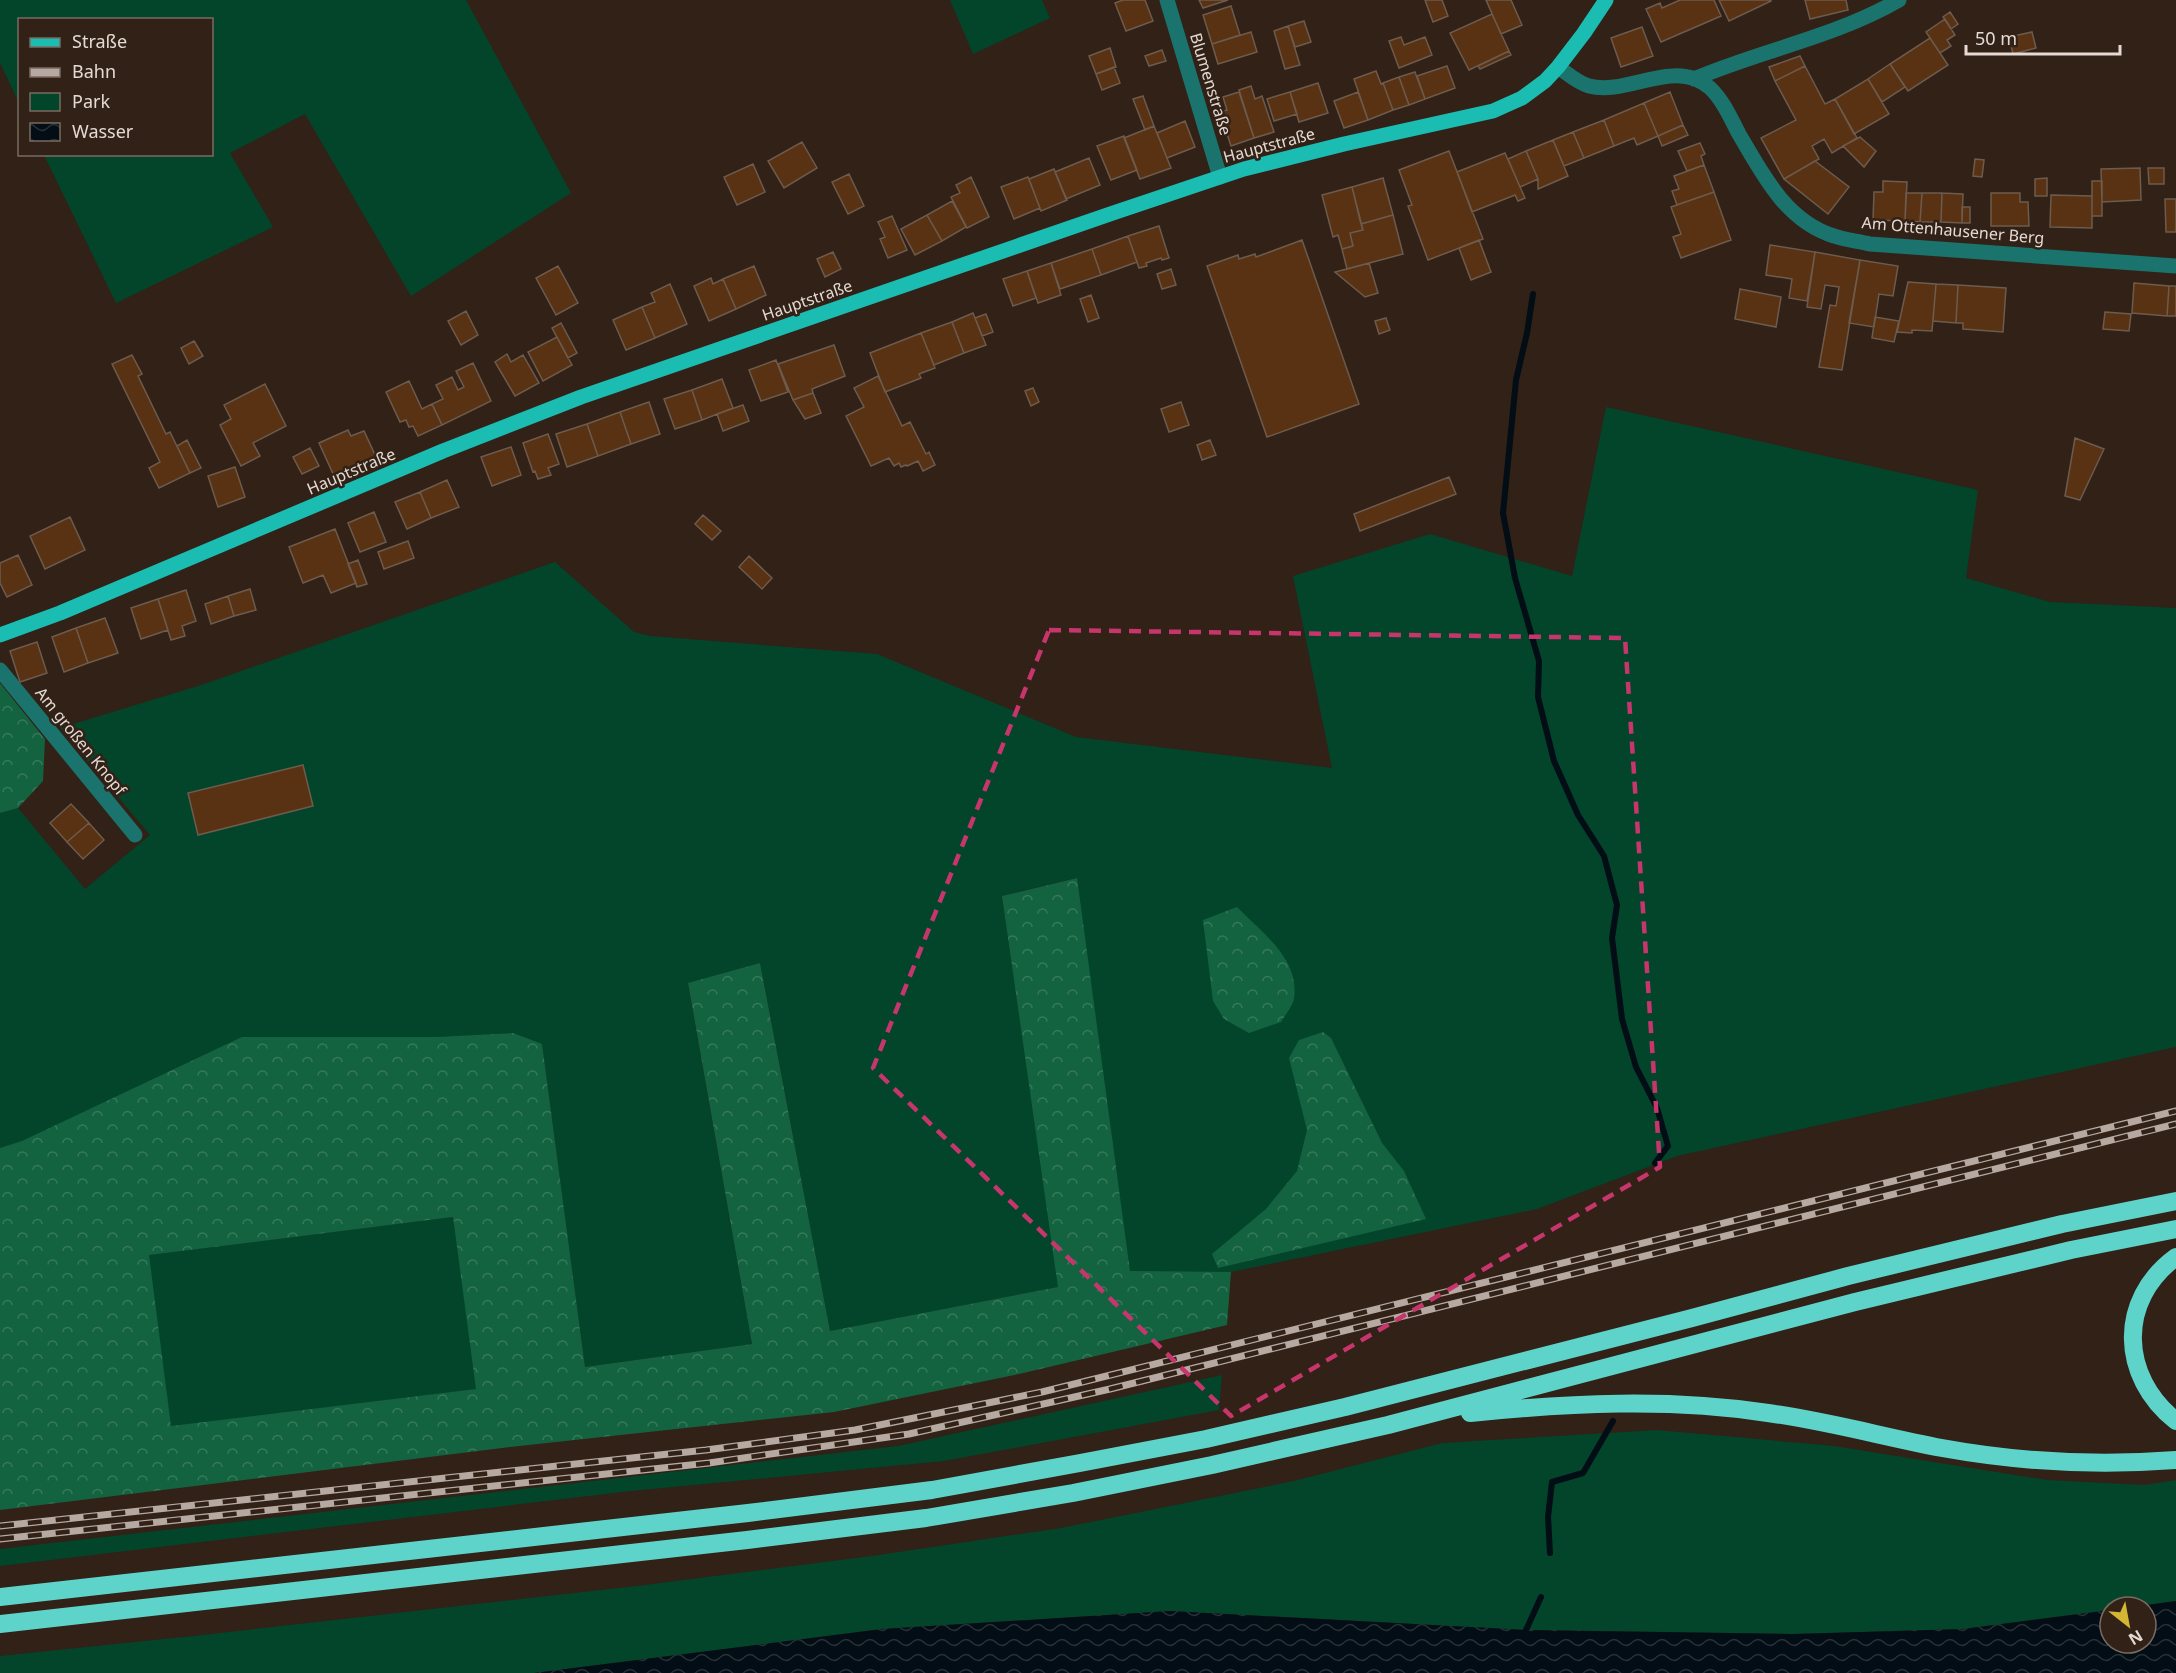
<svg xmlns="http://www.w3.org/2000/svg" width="2176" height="1673" viewBox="0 0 2176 1673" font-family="'Noto Sans',sans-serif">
	<defs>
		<pattern id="forest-crowns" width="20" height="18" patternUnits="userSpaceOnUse" patternTransform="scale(1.5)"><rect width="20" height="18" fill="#146340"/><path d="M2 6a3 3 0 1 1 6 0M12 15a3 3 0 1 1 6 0" fill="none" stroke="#36795b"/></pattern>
		<pattern id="water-waves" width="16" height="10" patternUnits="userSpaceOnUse" patternTransform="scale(1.5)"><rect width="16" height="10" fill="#030d15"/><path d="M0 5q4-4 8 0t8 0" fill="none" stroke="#283036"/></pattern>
	</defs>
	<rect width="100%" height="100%" fill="#312116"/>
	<path fill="#03452a" d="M0 0H466L571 193 411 296 305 114 230 153 273 227 116 303 44 155 212 154V20H20L19 103 0 63Z
		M950 0H1042L1050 18 973 54Z
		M1606 407 1978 490 1966 578 2050 602 2176 608V1047L1677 1156 1537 1209 1231 1272H1130L1076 878 1002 896 1059 1287 830 1331 760 963 688 984 752 1344 585 1367 542 1045 513 1033 436 1037 0 1148V813L18 808 85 889 150 835 60 728 201 685 555 562 634 632 650 636 877 654 1076 737 1332 768 1293 576 1430 534 1572 576Z
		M453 1217 477 1389 171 1427 148 1255Z
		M1222 1375 1219 1410 944 1461 631 1491 0 1566V1549L898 1446Z
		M1657 1430 1834 1446 2047 1480 2144 1485 2176 1480V1601L2132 1607H2110V1610L1963 1629 1793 1634 1526 1630 1170 1611 882 1629 534 1673H0V1656L193 1636 645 1585 872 1556 1061 1528 1294 1481 1442 1443Z"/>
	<path fill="url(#forest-crowns)" fill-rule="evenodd" d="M0 683 45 739 43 781 18 808 0 813Z
		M1077 878 1130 1271 1231 1272 1227 1325 1019 1374 834 1412 519 1446 0 1510V1148L22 1141 242 1037H436L513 1033 542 1044 585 1367 752 1344 688 983 760 963 830 1331 1058 1287 1002 896ZM453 1217 476 1389 171 1426 149 1255Z
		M1237 907C1261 932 1300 959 1294 998 1293 1006 1285 1015 1281 1022L1249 1033 1224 1019 1213 1001 1203 920Z
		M1323 1032 1331 1038 1382 1143 1404 1171 1426 1219 1218 1268 1212 1254 1266 1209 1297 1171 1307 1130 1289 1058 1299 1040Z"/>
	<path fill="url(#water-waves)" d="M2176 1601V1673H534L882 1629 1170 1611 1526 1630 1793 1634 1963 1629 2110 1610V1643H2146V1607H2132Z"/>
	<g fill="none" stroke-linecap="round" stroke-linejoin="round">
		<path stroke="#030d15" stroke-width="6" d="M1533 294 1527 333 1516 380 1503 513 1515 578 1539 661 1538 697 1554 761 1578 815 1604 856 1617 905 1612 938 1622 1019 1636 1067 1657 1108 1668 1146 1655 1163
			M1550 1553 1548 1517 1552 1482 1583 1473 1613 1421
			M1526 1638V1630L1541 1597"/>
	</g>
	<path fill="#583213" stroke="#6d5b4e" stroke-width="1.5" d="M1123 0H1145L1153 21 1126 31 1115 3Z
		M1199 0H1228L1203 8Z
		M1425 0H1442L1448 16 1433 22Z
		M1486 0H1511L1522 25 1501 34Z
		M1680 0H1714L1721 16 1661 42 1646 9 1660 3 1662 8Z
		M1719 0H1770L1771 1 1729 21Z
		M1805 0H1846L1848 10 1810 19Z
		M1231 6 1240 35 1212 44 1203 15Z
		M1950 12 1958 24 1951 29 1943 17Z
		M1492 14 1509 51 1469 70 1450 33Z
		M1945 19 1955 35 1947 40 1951 46 1940 53 1926 32Z
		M1304 21 1311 42 1295 47 1288 26Z
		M1288 26 1300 65 1285 69 1274 31Z
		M1642 27 1653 56 1621 67 1611 38Z
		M1251 32 1257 52 1218 64 1212 44Z
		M2032 32 2036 48 2013 54 2009 37Z
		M1401 37 1404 45 1425 37 1432 55 1399 68 1389 41Z
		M1930 38 1948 65 1908 91 1890 64Z
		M1110 48 1116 67 1096 74 1089 56Z
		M1162 50 1166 61 1149 66 1145 56Z
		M1509 51 1511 55 1480 69 1478 66Z
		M1800 56 1805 66 1775 81 1769 67Z
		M1890 64 1905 87 1882 102 1868 79Z
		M1447 66 1455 88 1425 99 1417 76Z
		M1805 66 1825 104 1835 99 1857 138 1832 153 1824 139 1812 146 1819 159 1784 179 1761 138 1796 120 1775 81Z
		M1114 67 1120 83 1102 90 1096 74Z
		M1376 71 1381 84 1383 83 1393 110 1368 120 1354 79Z
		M1415 72 1425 99 1409 105 1399 77Z
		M1399 77 1409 105 1393 110 1383 83Z
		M1868 79 1889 114 1854 134 1835 99Z
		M1318 83 1328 113 1299 122 1290 92Z
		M1251 86 1255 99 1262 96 1274 132 1254 138 1239 90Z
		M1239 92 1254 138 1231 146 1220 112 1227 110 1223 97Z
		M1290 92 1297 114 1274 121 1267 99Z
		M1358 92 1368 120 1344 128 1334 101Z
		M1670 92 1683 125 1658 136 1644 103Z
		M1143 96 1154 126 1145 130 1133 99Z
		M1644 103 1658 136 1637 145 1634 138 1614 146 1604 120Z
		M1604 120 1614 146 1584 158 1573 132Z
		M1185 121 1195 147 1167 158 1157 133Z
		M1683 125 1688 135 1662 146 1658 136Z
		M1154 126 1171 168 1140 179 1124 138Z
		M1573 132 1584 158 1564 166 1553 140Z
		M1124 136 1137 170 1111 180 1097 146Z
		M1860 137 1876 151 1864 167 1843 146Z
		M1553 140 1568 176 1538 189V179L1526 151Z
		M802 142 817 168 784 188 768 161Z
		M1700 143 1705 154 1701 156 1704 165 1687 171 1678 151Z
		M1449 151 1483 239 1428 260 1408 206 1412 205 1399 170Z
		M1526 151 1538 179 1520 187 1508 159Z
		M1505 153 1525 198 1518 201 1515 195 1472 212 1457 172Z
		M1089 158 1100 185 1066 199 1055 172Z
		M1975 159 1984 160 1982 177 1973 176Z
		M1815 161 1849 187 1828 214 1784 179Z
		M753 164 765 192 737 205 724 177Z
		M1704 165 1714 192 1677 205 1672 191 1679 189 1674 176Z
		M2140 168 2141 200 2102 202 2101 169Z
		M2148 168H2164V184H2149Z
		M1054 169 1067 200 1041 211 1029 179Z
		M849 174 864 206 848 214 832 182Z
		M971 177 989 217 967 228 951 197 960 193 956 185Z
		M1028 177 1040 208 1014 219 1001 187Z
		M1383 178 1393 215 1361 224 1352 187Z
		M2047 178V196H2035V179Z
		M1883 181 1907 182 1905 221 1873 220 1874 192H1883Z
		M2092 181H2102V216H2092Z
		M1352 187 1363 230 1350 233 1353 246 1342 249 1338 235 1333 237 1322 195Z
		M1714 192 1731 240 1681 258 1673 237 1681 234 1671 207Z
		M1906 193H1922L1920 222 1905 221Z
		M1922 193H1942L1941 222H1920Z
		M1942 193 1963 194 1962 223 1941 222Z
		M1991 193H2020V202H2028L2029 226H1991Z
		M2051 195 2092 196V228L2050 227Z
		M2165 199H2176V232H2166Z
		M952 201 966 227 942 241 927 215Z
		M1962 207H1970V223H1962Z
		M927 215 942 241 915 255 901 229Z
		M1393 215 1403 254 1347 269 1342 249 1353 246 1350 233 1363 230 1361 224Z
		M892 216 907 250 888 258 880 239 885 237 878 222Z
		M1159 226 1169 258 1162 260 1161 258 1146 263 1147 266 1139 268 1128 236Z
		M1128 236 1137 262 1101 275 1092 249Z
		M1302 240 1359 404 1267 437 1207 266 1238 255 1239 259 1255 254 1256 257Z
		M1479 240 1491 272 1471 280 1459 248Z
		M1770 245 1815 252 1807 301 1789 298 1792 279 1766 275Z
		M1092 249 1101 275 1060 289 1051 263Z
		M833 252 841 269 825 277 817 259Z
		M1815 252 1860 260 1842 370 1819 367 1830 305 1836 306 1839 287 1825 285 1821 309 1807 307Z
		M1860 260 1898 266 1893 296 1879 294 1874 327 1849 323Z
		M1051 263 1061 295 1038 303 1027 271Z
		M1369 263 1378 293 1365 297 1335 272Z
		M558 266 578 303 556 315 536 278Z
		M754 266 766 295 736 309 723 279Z
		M1171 269 1176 285 1162 289 1157 274Z
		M1027 271 1036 298 1013 306 1003 279Z
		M711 278 713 284 723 279 736 309 709 321 694 286Z
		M1908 282 1936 284 1932 331 1912 330V333L1897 332Z
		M2134 283 2169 286 2167 316 2132 313Z
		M670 284 687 324 655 338 642 307 655 302 651 293Z
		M1936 284 1958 285 1956 323 1933 321Z
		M1958 285 2006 288 2003 332 1963 329V323H1956Z
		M2169 286H2176V316H2167Z
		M1740 289 1781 297 1776 327 1735 319Z
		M1091 295 1099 318 1088 322 1080 299Z
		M642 307 655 338 626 350 613 320Z
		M466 311 478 335 461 345 448 321Z
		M2105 312 2131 314 2129 331 2103 329Z
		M973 313 986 345 964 353 952 322Z
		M986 314 993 332 982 336 975 318Z
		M1875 317 1899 321 1894 342 1872 338Z
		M1386 318 1390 330 1379 334 1375 321Z
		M952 322 964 353 934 365 921 333Z
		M561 323 577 353 568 358 552 328Z
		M921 333 935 368 919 374 921 378 885 392 870 353Z
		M557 337 572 365 543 381 528 352Z
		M194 341 203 356 189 364 181 348Z
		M834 345 845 376 812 389 813 393 793 400 778 364Z
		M507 354 511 362 523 355 539 383 515 396 495 362Z
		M132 355 142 374 138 376 166 434 170 432 190 473 159 488 149 468 160 462 112 364Z
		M776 360 788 392 761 401 749 370Z
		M473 363 491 401 442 425 432 404 443 399 436 385 452 377 458 390 464 387 456 371Z
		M878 376 902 426 910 422 926 454 929 452 935 465 923 471 918 461 907 466 906 465 901 467 899 463 894 466 889 458 871 466 846 416 864 407 854 388Z
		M722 379 733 408 702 420 692 390Z
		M409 381 422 409 432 404 442 425 418 436 413 426 409 427 406 420 400 422 386 392Z
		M265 384 286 426 253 443 260 456 241 466 220 425 231 419 224 405Z
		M1033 388 1039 402 1031 406 1025 391Z
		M692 390 702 420 675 429 664 399Z
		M813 393 821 413 805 419 793 400Z
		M649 402 660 434 631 444 620 412Z
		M1181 402 1189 425 1169 432 1161 409Z
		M743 405 749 421 723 431 717 414Z
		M620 412 631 444 598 456 587 424Z
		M587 424 598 456 567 467 556 434Z
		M348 430 351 436 364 431 376 457 334 476 319 443Z
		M548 434 559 464 548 468 551 475 538 479 535 471 533 472 523 443Z
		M2075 438 2104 449 2080 500 2065 496Z
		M187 440 201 468 190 473 177 446Z
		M1210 440 1216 455 1202 460 1197 445Z
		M511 447 521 475 492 486 481 457Z
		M310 448 319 466 302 474 293 457Z
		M235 467 245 497 218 507 208 476Z
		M1449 477 1456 494 1360 531 1354 514Z
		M447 480 459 507 431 518 420 492Z
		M420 492 431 518 407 529 395 502Z
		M374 512 386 542 360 552 348 523Z
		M703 515 721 531 712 540 695 524Z
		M70 517 85 550 45 569 30 536Z
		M335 529 356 583 331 593 323 575 303 583 289 547Z
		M408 541 414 558 384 569 378 552Z
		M18 555 32 585 7 597 0 583V563Z
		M749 556 772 578 762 589 739 567Z
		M358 560 367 584 357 587 348 564Z
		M250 589 256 610 234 616 228 596Z
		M186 590 196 621 182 626 185 636 171 640 158 599Z
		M228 596 234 616 211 624 205 604Z
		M158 599 168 630 141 639 131 608Z
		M105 618 118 653 88 663 76 628Z
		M76 628 88 663 64 672 52 637Z
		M37 642 47 673 20 682 10 651Z
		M303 765 313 806 198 835 188 793Z
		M71 804 89 823 67 842 50 823Z
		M89 823 104 840 83 859 67 842Z"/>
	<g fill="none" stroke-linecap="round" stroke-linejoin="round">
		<path stroke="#1b736d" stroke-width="15" d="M1167 0 1220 177
			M1558 67C1568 74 1578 83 1589 86 1628 96 1675 57 1710 88 1723 100 1731 119 1739 134 1763 175 1786 221 1834 236 1845 240 1858 241 1870 244L2176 266
			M1694 79C1762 50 1835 37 1899 0
			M0 670 135 835"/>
		<path stroke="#1bbcb2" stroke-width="15" d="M0 635 60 613 443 451 581 397 1113 213 1244 169 1344 144 1493 111 1522 98 1545 81 1558 67 1584 33 1606 0"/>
		<path stroke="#5ed3ca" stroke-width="18" d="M2176 1257C2117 1300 2120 1377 2176 1421
			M1470 1413C1569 1403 1670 1398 1768 1413 1827 1421 1884 1437 1942 1448 2019 1462 2097 1466 2176 1460
			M0 1597 748 1513 932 1490 1080 1463 1206 1439 1345 1407 1692 1318 1848 1276 2062 1224 2176 1201
			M0 1624 747 1540 926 1518 1073 1493 1212 1465 1388 1425 1855 1302 2071 1250 2176 1229"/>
		<defs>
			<path id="rail" d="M0 1526 706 1450 855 1430 1042 1392 2176 1111
				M0 1539 709 1463 909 1434 1110 1389 2176 1124"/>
		</defs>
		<use href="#rail" stroke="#b6a9a1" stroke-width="7"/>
		<use href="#rail" stroke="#312116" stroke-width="4.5" stroke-dasharray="14" stroke-linecap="butt"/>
	</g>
	<path fill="none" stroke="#c7356d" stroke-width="4.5" stroke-dasharray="12 8" stroke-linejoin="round" d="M1049 630 1625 638 1660 1167 1231 1416 873 1068Z"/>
	<g text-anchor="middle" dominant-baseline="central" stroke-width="5" stroke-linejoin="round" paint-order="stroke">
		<g font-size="16" fill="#e5dad3" stroke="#312116">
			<text transform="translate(1211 84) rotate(73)">Blumenstraße</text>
			<text transform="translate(1269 145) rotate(-15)">Hauptstraße</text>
			<text transform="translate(1953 230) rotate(5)">Am Ottenhausener Berg</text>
			<text transform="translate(807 300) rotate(-19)">Hauptstraße</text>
			<text transform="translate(351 471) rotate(-23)">Hauptstraße</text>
			<text transform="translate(81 741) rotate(51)">Am großen Knopf</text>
		</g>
	</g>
	<rect x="18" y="18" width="195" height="138" fill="#312116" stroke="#796b62" stroke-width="1.5"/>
	<rect x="30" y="38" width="30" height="9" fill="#1bbcb2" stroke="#796b62" stroke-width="1.5"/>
	<text x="72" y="48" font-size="18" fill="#e5dad3">Straße</text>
	<rect x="30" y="68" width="30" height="9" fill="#b6a9a1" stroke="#796b62" stroke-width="1.5"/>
	<text x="72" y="78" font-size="18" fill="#e5dad3">Bahn</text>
	<rect x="30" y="93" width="30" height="18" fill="#03452a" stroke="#796b62" stroke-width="1.5"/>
	<text x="72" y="108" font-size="18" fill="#e5dad3">Park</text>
	<rect x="30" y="123" width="30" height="18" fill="url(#water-waves)" stroke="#796b62" stroke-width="1.5"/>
	<text x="72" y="138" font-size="18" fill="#e5dad3">Wasser</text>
	<g transform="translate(2128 1625) rotate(149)"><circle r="28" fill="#312116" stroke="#796b62" stroke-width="1.5"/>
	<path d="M0-4.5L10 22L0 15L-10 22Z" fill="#d4b635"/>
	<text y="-9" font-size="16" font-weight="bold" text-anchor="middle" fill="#e5dad3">N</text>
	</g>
	<path d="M1966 45v9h154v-9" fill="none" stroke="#e5dad3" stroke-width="3"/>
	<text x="1975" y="45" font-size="18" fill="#e5dad3" stroke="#312116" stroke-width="4.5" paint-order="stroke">50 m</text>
</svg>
